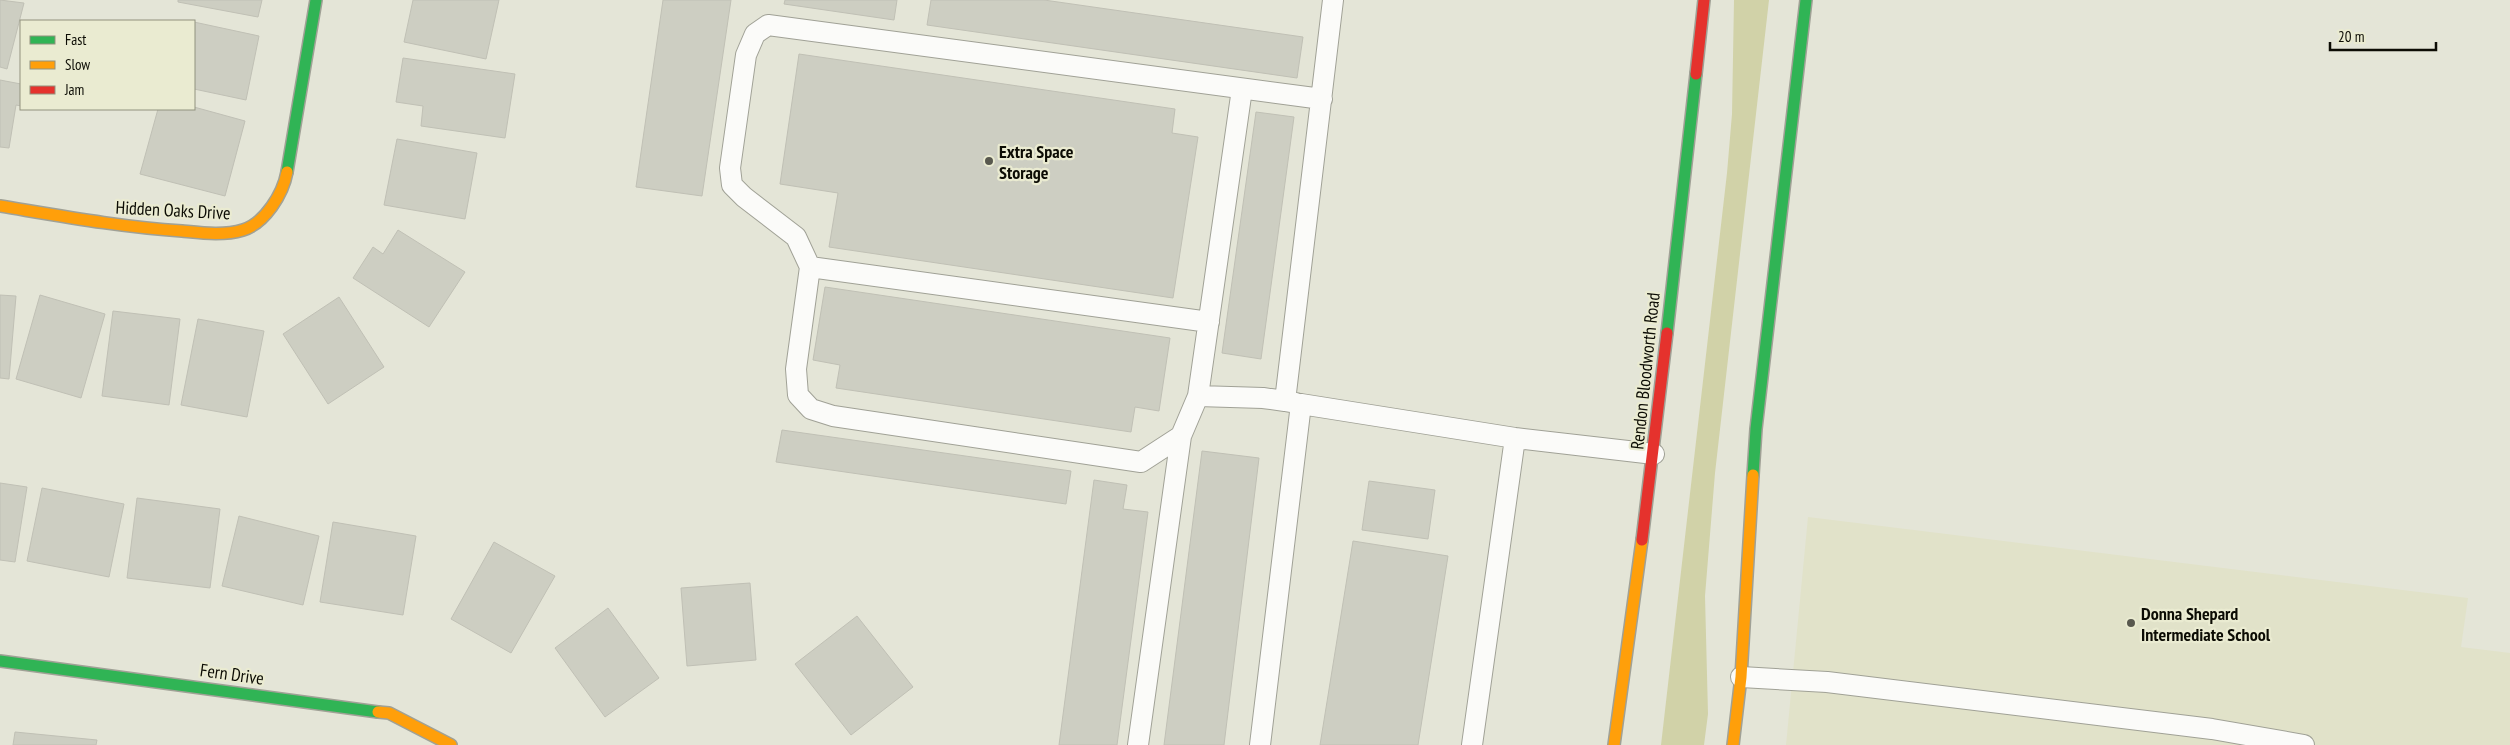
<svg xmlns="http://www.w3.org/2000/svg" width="2510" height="745" viewBox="0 0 2510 745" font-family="'PT Sans Narrow',sans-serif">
	<rect width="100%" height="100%" fill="#e4e5d7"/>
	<path fill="#e1e2c9" d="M1808 517 2468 598 2461 647 2510 653V745H1786Z"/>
	<path fill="#d1d2a8" d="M1734 0H1769L1715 473 1705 596 1708 714 1704 745H1661L1727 173 1732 114Z"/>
	<path fill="#cdcec2" stroke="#c0c0b5" d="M0 0 24 3 7 69 0 67Z
		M178 0H262L258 17 178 2Z
		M413 0H499L486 59 404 42Z
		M663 0H731L702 196 636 187Z
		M785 0H897L894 20 784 4Z
		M931 0H1044L1303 37 1297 78 927 25Z
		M194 22 259 36 246 100 194 89Z
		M799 54 1175 109 1172 133 1198 137 1173 298 829 247 838 193 780 184Z
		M403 58 515 74 505 138 421 126 423 106 396 102Z
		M0 80 21 84V106L16 105 9 148 0 147Z
		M194 107 245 121 225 196 140 174 158 109Z
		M1256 112 1294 117 1261 359 1222 353Z
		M397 139 477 153 465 219 384 205Z
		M398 230 465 272 429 327 353 278 373 247 383 254Z
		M825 287 1170 338 1159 411 1135 407 1131 432 836 388 840 365 813 360Z
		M0 295 16 296 9 379 0 378Z
		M40 295 105 314 81 398 16 379Z
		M339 297 384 367 328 404 283 334Z
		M113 311 180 319 169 405 102 396Z
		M198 319 264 331 247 417 181 405Z
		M782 430 1071 471 1066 504 776 462Z
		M1202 451 1259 458 1224 745H1164Z
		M1094 480 1127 485 1123 509 1148 512 1117 745H1059Z
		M1369 481 1435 490 1428 539 1362 530Z
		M0 483 27 487 15 562 0 560Z
		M42 488 124 504 109 577 27 561Z
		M137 498 220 509 210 588 127 578Z
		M239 516 319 536 303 605 222 586Z
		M333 522 416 536 403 615 320 602Z
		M1353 541 1448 556 1418 745H1320Z
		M494 542 555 576 511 653 451 619Z
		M750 583 756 660 687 666 681 588Z
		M608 608 659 678 605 717 555 648Z
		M857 616 913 687 851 735 795 664Z
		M15 732 97 740 96 745H13Z"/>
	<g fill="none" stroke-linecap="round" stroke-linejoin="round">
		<defs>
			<path id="lane" d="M810 267 1209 322
				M1198 396 1242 89
				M1285 401 1263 398 1198 396 1181 436 1141 462 833 416 811 409 798 395 796 369 810 267 796 237 744 197 732 185 730 168 746 55 755 34 768 25 1322 99
				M1296 403 1285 401 1333 0
				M1741 677 1827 682 2212 729 2304 745
				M1138 745 1181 436
				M1260 745 1301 404 1515 438 1654 454
				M1472 745 1515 438"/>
			<path id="fast" d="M287 172 316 0
				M1667 333 1696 74
				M1753 475 1756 429 1806 0
				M0 661 378 712"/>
			<path id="slow" d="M0 206C61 216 121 227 182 231 202 233 223 236 243 230 265 223 283 194 287 172
				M378 712 389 713 451 745
				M1614 745 1642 540
				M1733 745 1741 677 1753 475"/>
			<path id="jam" d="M1696 74 1704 0
				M1642 540 1667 333"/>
		</defs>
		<use href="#lane" stroke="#a0a196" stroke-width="22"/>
		<use href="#fast" stroke="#a0a196" stroke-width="14"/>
		<use href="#slow" stroke="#a0a196" stroke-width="14"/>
		<use href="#jam" stroke="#a0a196" stroke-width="14"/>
		<use href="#lane" stroke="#fbfbf9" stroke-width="20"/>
		<use href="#fast" stroke="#30b455" stroke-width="11"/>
		<use href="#slow" stroke="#ff9f0a" stroke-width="11"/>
		<use href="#jam" stroke="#e5322d" stroke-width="11"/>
	</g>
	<g fill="#58584e" stroke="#eaebd1" stroke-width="2">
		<circle cx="989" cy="161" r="5"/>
		<circle cx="2131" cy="623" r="5"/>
	</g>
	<g text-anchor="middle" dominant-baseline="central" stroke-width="4.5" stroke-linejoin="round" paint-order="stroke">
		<g font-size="18" font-weight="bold" fill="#0c0c04" stroke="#eaebd1" text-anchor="start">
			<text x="999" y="151">Extra Space<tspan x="999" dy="21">Storage</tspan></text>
			<text x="2141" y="613">Donna Shepard<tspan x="2141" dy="21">Intermediate School</tspan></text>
		</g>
		<g font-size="18" fill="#0c0c04" stroke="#eaebd1">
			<text transform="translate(173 210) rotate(3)">Hidden Oaks Drive</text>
			<text transform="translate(1645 371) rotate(-84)">Rendon Bloodworth Road</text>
			<text transform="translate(232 674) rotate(8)">Fern Drive</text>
		</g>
	</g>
	<rect x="20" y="20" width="175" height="90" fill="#eaebd1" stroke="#91927f"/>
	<rect x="30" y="36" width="25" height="8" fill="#30b455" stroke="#91927f"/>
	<text x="65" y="45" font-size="15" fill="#0c0c04">Fast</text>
	<rect x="30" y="61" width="25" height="8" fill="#ff9f0a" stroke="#91927f"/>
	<text x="65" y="70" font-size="15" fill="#0c0c04">Slow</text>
	<rect x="30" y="86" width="25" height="8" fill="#e5322d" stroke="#91927f"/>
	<text x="65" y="95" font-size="15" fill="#0c0c04">Jam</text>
	<path d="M2330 42v8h106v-8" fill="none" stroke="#0c0c04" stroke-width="2.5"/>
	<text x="2338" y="42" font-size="15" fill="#0c0c04" stroke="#eaebd1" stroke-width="4" paint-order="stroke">20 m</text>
</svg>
